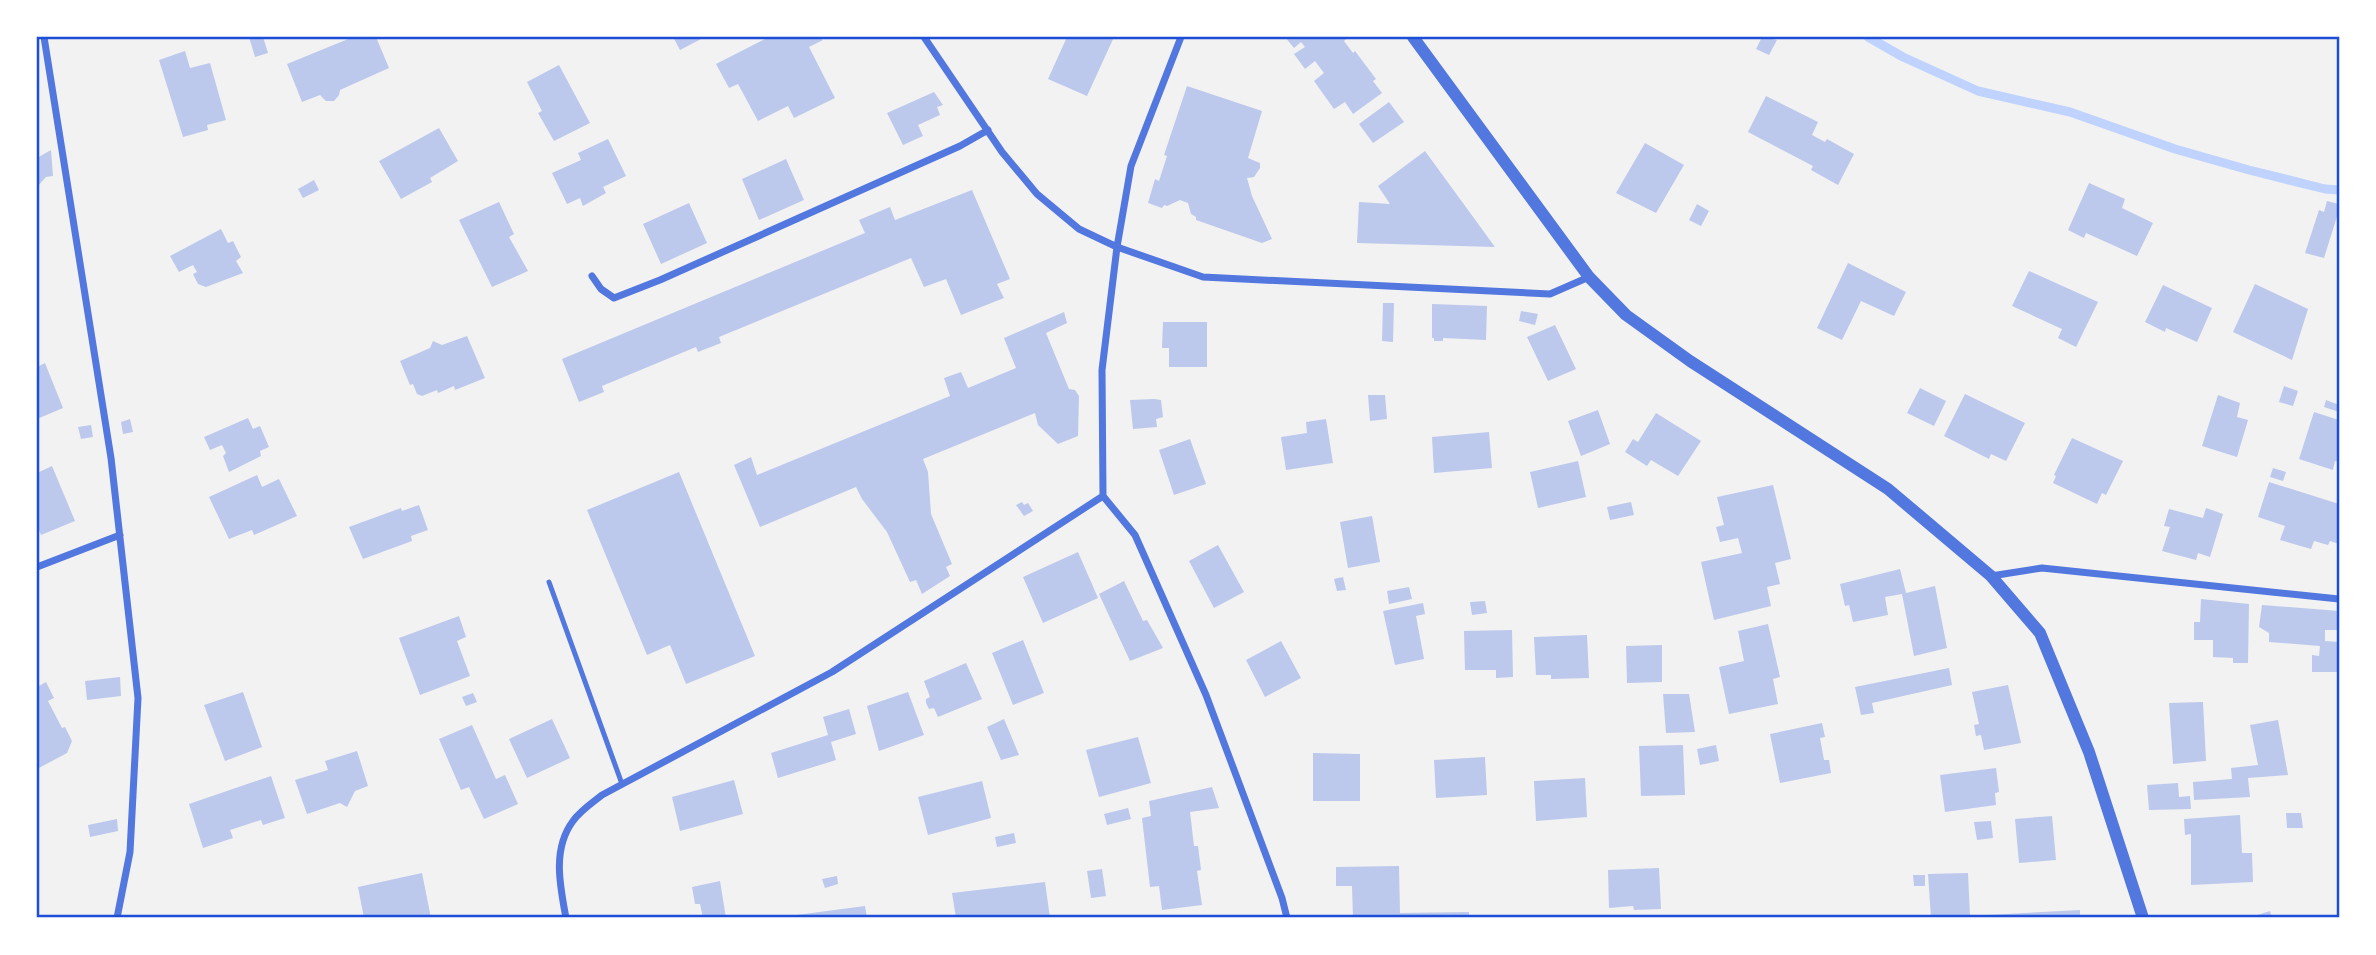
<svg xmlns="http://www.w3.org/2000/svg" width="2376" height="955" viewBox="0 0 2376 955" font-family="Bitter,serif">
	<rect width="100%" height="100%" fill="#f2f2f2"/>
	<g fill="none" stroke-linecap="round" stroke-linejoin="round">
		<path stroke="#bfd3fe" stroke-width="9" d="M1868 37 1903 57 1978 91 2070 112 2175 149 2249 170 2325 189 2339 190"/>
	</g>
	<path fill="#bdc9ec" d="M249 37H263L268 53 255 57Z
		M353 37H376L389 68 340 90 339 95 334 101H326L320 95 302 102 287 64Z
		M673 37H705L680 50Z
		M769 37H817L823 40 809 47 835 98 794 118 788 106 758 121 738 84 729 88 716 64Z
		M1067 37H1114L1087 96 1048 79Z
		M1285 37H1348L1344 41 1353 53 1355 51 1376 79 1373 81 1382 93 1353 114 1345 102 1334 109 1314 81 1324 73 1315 61 1305 69 1294 54 1305 47 1301 42 1294 48Z
		M1762 37 1777 40 1769 55 1756 49Z
		M185 51 190 68 210 63 226 120 207 125 208 130 183 137 159 60Z
		M559 65 590 123 554 141 538 113 542 111 527 82Z
		M1187 86 1262 111 1248 158 1260 163V168L1254 177 1247 178 1252 196 1272 239 1262 243 1196 220V217L1191 214 1188 203 1180 200 1167 206 1164 205 1162 208 1148 203 1155 179 1159 181 1167 156 1164 155Z
		M934 92 943 105 937 107 940 115 918 125 923 136 903 145 887 113Z
		M1766 96 1818 122 1812 135 1825 142 1827 139 1854 154 1838 185 1811 170 1813 166 1748 132Z
		M1389 102 1404 122 1373 143 1359 124Z
		M439 128 458 161 430 178 432 182 401 199 379 161Z
		M608 139 626 176 603 187 606 193 583 206 580 198 567 204 552 173 581 160 578 153Z
		M1645 143 1684 165 1656 213 1616 193Z
		M51 150 53 176 46 177 37 187V158Z
		M1425 151 1495 247 1357 243 1359 202 1390 204 1378 186Z
		M786 159 804 200 759 220 742 179Z
		M314 180 319 190 303 198 298 189Z
		M2089 183 2125 199 2122 208 2153 223 2137 256 2086 233 2084 238 2068 230Z
		M972 190 1010 279 997 284 1004 298 961 315 946 279 924 287 911 258 719 337 721 343 698 352 696 347 602 386 604 392 579 402 562 359 865 233 859 220 890 207 895 220Z
		M2327 201 2339 204V210L2324 258 2305 253 2319 210 2324 212Z
		M499 202 514 234 509 237 528 271 492 287 459 220Z
		M689 203 707 243 661 264 643 224Z
		M1697 204 1709 211 1701 226 1689 220Z
		M221 229 228 243 233 241 241 257 236 261 243 273 206 287 198 284 193 274 197 272 193 265 179 272 170 256Z
		M1848 263 1906 292 1894 316 1861 301 1842 340 1817 328Z
		M2029 271 2098 302 2076 347 2058 338 2062 329 2012 306Z
		M2255 284 2308 309 2292 360 2233 332Z
		M2163 285 2212 308 2197 342 2166 328 2165 332 2145 322Z
		M1383 303H1394L1393 342 1382 341Z
		M1432 304 1487 306 1486 340 1443 338V341H1434V338H1432Z
		M1521 311 1538 314 1535 325 1519 321Z
		M1064 312 1067 323 1046 333 1069 389 1075 390 1079 396 1078 436 1058 444 1038 425 1035 413 923 459 928 472 931 514 952 564 946 567 950 576 922 594 916 580 910 582 887 532 862 499 856 487 760 527 734 465 751 457 757 475 950 396 944 378 961 372 968 388 1016 368 1004 338Z
		M1163 322H1207V367H1169V348H1162Z
		M1555 325 1576 369 1548 381 1527 337Z
		M467 336 485 378 455 390 454 386 438 393 437 390 422 396 417 394 413 384 410 385 400 361 430 348 433 341 442 345Z
		M45 363 63 408 37 419V367Z
		M2284 386 2298 391 2293 406 2279 402Z
		M1920 388 1946 401 1934 426 1907 413Z
		M1965 394 2025 423 2006 461 1991 454 1989 459 1944 436Z
		M1368 395H1385L1387 419 1370 421Z
		M2218 395 2240 403 2237 417 2248 420 2237 457 2202 446Z
		M1154 399 1161 400 1163 417 1156 419 1157 427 1133 429 1130 400Z
		M2326 400 2339 405V412L2324 407Z
		M1598 410 1610 444 1581 456 1568 421Z
		M2314 412 2339 420V462L2335 461 2333 470 2299 459Z
		M1656 413 1701 441 1678 476 1651 460 1647 466 1625 452 1633 439 1638 442Z
		M248 418 253 429 260 426 269 447 260 451 261 456 229 472 223 456 226 453 222 445 210 450 204 437Z
		M130 419 133 432 123 434 121 422Z
		M1326 419 1333 463 1286 470 1281 437 1307 433 1306 422Z
		M91 425 93 437 81 439 78 427Z
		M1489 432 1492 468 1434 473 1432 437Z
		M2072 438 2123 461 2106 495 2102 493 2097 504 2053 483 2056 476 2054 475Z
		M1190 439 1206 484 1174 495 1159 450Z
		M1578 461 1586 497 1538 508 1530 472Z
		M52 466 75 521 41 535 37 525V473Z
		M2273 468 2286 472 2283 481 2270 477Z
		M679 472 755 656 686 684 670 645 647 655 587 510Z
		M257 475 262 487 279 479 297 516 254 535 252 530 229 539 209 497Z
		M2269 482 2339 504V544L2330 541 2328 545 2314 541 2311 549 2280 540 2285 526 2258 517Z
		M1773 485 1791 559 1775 563 1780 584 1767 587 1771 606 1714 620 1701 562 1742 553 1738 538 1720 542 1716 527 1724 525 1717 497Z
		M1022 502 1024 505 1028 503 1033 511 1024 516 1016 505Z
		M1631 502 1634 515 1610 520 1607 507Z
		M419 505 428 530 411 536 412 541 363 559 349 527 401 508 402 511Z
		M2206 508 2223 514 2210 557 2198 553 2196 560 2162 551 2170 527 2164 526 2169 509 2203 518Z
		M1372 516 1380 562 1348 568 1340 522Z
		M1218 545 1244 592 1214 608 1189 561Z
		M1078 552 1098 598 1043 623 1023 577Z
		M1900 569 1906 593 1935 586 1947 648 1914 656 1902 594 1885 597 1888 615 1853 622 1849 605 1845 606 1840 584Z
		M1343 577 1346 590 1337 591 1334 579Z
		M1124 581 1143 621 1147 620 1163 648 1130 661 1099 594Z
		M1409 587 1412 599 1389 604 1387 591Z
		M2201 599 2249 604 2248 663H2233V658L2213 657V640H2194V622H2200Z
		M1485 601 1487 613 1472 615 1470 602Z
		M1423 603 1425 614 1416 616 1424 659 1395 665 1383 611Z
		M2262 605 2339 611V630H2325V641L2339 642V672H2312V655L2319 656 2320 646 2269 642V633L2259 627Z
		M459 616 466 637 457 641 470 676 420 695 399 638Z
		M1768 624 1780 677 1773 679 1778 704 1729 714 1719 667 1744 661 1738 631Z
		M1512 630 1513 677 1496 678V670H1465L1464 631Z
		M1587 635 1589 678 1551 679V675H1536L1534 637Z
		M1023 640 1044 693 1013 705 992 653Z
		M1281 641 1301 678 1265 697 1246 660Z
		M1662 645V682L1627 683 1626 646Z
		M966 663 982 699 938 717 934 708 929 709 926 703V699L930 697 924 681Z
		M1949 668 1952 685 1872 703 1874 713 1861 715 1855 687Z
		M120 677 121 696 87 700 85 681Z
		M46 682 54 698 48 701 62 728 65 727 72 741 67 753 37 769V687Z
		M2008 685 2021 743 1984 750 1981 735 1976 736 1974 725 1979 724 1972 692Z
		M243 692 262 747 225 761 204 705Z
		M908 692 924 735 879 751 867 706Z
		M473 693 477 702 466 706 462 697Z
		M1663 694H1689L1695 732 1666 733Z
		M2203 702 2206 761 2173 764 2169 703Z
		M849 709 856 734 831 742 836 760 778 778 771 753 828 735 823 717Z
		M552 719 570 758 527 778 509 739Z
		M1004 719 1019 755 1001 760 987 727Z
		M2278 720 2288 775 2248 778 2250 797 2194 800 2193 782 2232 779 2231 768 2258 765 2250 725Z
		M1822 723 1825 737 1820 738 1824 760H1829L1831 773 1780 783 1770 734Z
		M472 725 496 779 505 775 518 804 484 819 469 787 461 790 439 739Z
		M1138 737 1151 783 1099 797 1086 750Z
		M1683 745 1685 795 1641 796 1639 746Z
		M1716 745 1719 761 1700 765 1697 749Z
		M357 751 368 786 355 791 347 807 340 803 307 814 295 780 328 770 325 761Z
		M1313 753 1360 754V801H1313Z
		M1485 757 1487 795 1436 798 1434 760Z
		M1996 768 1999 792 1995 793 1996 805 1945 812 1940 775Z
		M271 776 285 818 263 825 261 820 230 830 233 838 203 848 189 804Z
		M1585 778 1587 817 1536 821 1534 781Z
		M734 780 743 814 680 831 672 797Z
		M982 781 991 818 928 835 918 797Z
		M2178 783 2179 797 2190 796 2191 809 2149 810 2147 785Z
		M1212 787 1219 808 1190 812 1194 846H1198L1201 870 1197 871 1202 905 1162 910 1159 886 1150 887 1142 818 1151 816 1149 801Z
		M1128 808 1131 819 1107 825 1104 814Z
		M2286 813H2301L2303 828H2287Z
		M2240 815 2242 853H2252L2253 882 2191 885V834L2185 835 2184 819Z
		M2052 816 2056 860 2019 863 2015 819Z
		M117 819 118 831 90 837 88 825Z
		M1991 821 1993 838 1977 840 1974 822Z
		M1014 833 1016 843 997 847 995 837Z
		M1399 866 1400 913 1469 912V918H1353L1352 886H1336V867Z
		M1659 868 1661 909 1634 910 1633 906 1609 908 1608 870Z
		M1102 869 1106 896 1091 898 1087 871Z
		M422 873 431 918H364L358 887Z
		M1968 873 1970 916 2080 910V918H1931L1928 874Z
		M1913 875H1925V886H1914Z
		M837 876 838 884 825 888 822 879Z
		M720 881 726 918H703L700 904H695L692 887Z
		M1045 882 1050 918H956L952 893Z
		M865 906 867 918H781V917Z
		M2270 911 2272 918H2248Z"/>
	<g fill="none" stroke-linecap="round" stroke-linejoin="round">
		<path stroke="#5277de" stroke-width="5" d="M549 582 622 784"/>
		<path stroke="#5277de" stroke-width="7" d="M44 37 111 458 138 698 130 852 117 918
			M924 37 1002 152 1037 194 1079 229 1117 247 1203 277 1550 294 1589 277
			M1181 37 1131 166 1117 247 1102 370 1103 496 1135 535 1206 695 1282 898 1287 918
			M592 276 601 289 614 298 660 280 960 146 988 130
			M37 567 120 535
			M1991 576 2042 568 2339 599
			M566 918C560 886 552 849 573 821 580 811 592 803 602 795L832 672 1103 496"/>
		<path stroke="#5277de" stroke-width="12" d="M1413 37 1589 277 1626 315 1690 361 1888 489 1991 576 2040 633 2089 752 2143 918"/>
	</g>
	<rect width="2376" height="955" fill="none" stroke="#ffffff" stroke-width="77"/>
	<rect x="38" y="38" width="2300" height="878" fill="none" stroke="#1d4ed8" stroke-width="2.5"/>
</svg>
